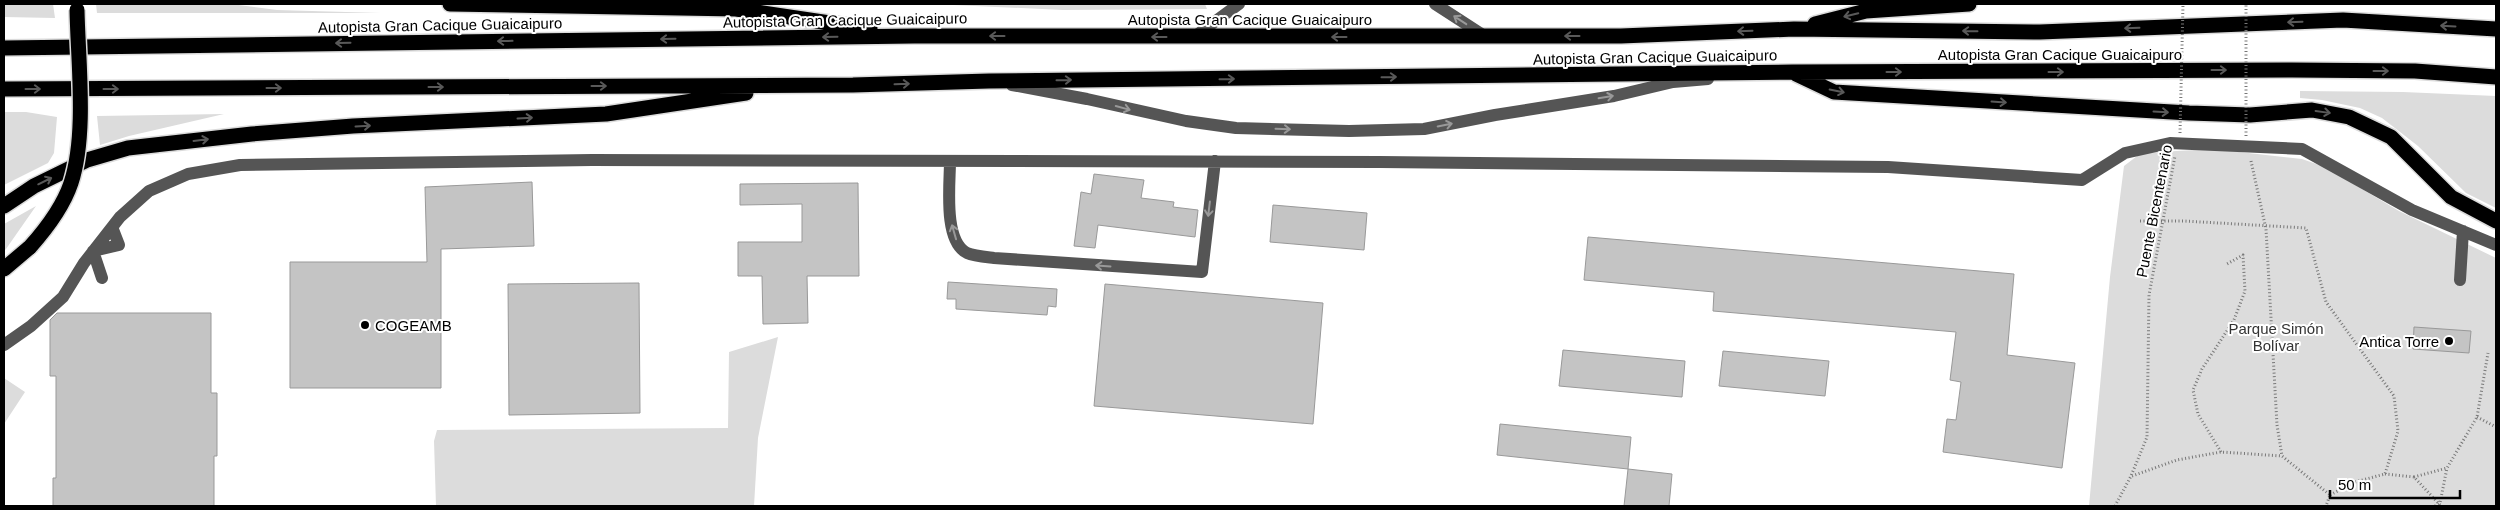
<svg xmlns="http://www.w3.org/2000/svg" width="2500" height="510" viewBox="0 0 2500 510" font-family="Arial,sans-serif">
	<rect width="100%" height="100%" fill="#fff"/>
	<path fill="#dcdcdc" d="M4 4H53L55 18 4 17Z
		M96 4H231L277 10 381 13H97Z
		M931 4H1205L1207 9 1063 10Z
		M2300 91 2403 92 2496 96V208L2466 193 2418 146 2382 118 2360 108 2322 100 2300 98Z
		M4 112H26L57 117 54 153 48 163 4 185Z
		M224 114 129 136 100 145 97 116Z
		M2213 149 2302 159 2325 167 2399 211 2496 258V506H2089L2110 277 2124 166 2141 153Z
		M36 206 6 249 4 251V224Z
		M778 337 758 438 754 506H436L434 441 437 430 728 428 729 352Z
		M4 378 25 392 4 424Z"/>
	<path fill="#c4c4c4" stroke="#999" d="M1094 174 1144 180 1141 198 1174 202 1173 207 1198 210 1195 237 1098 225 1095 248 1074 246 1081 192 1091 194Z
		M532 182 534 246 441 249V388H290V262H427L425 187Z
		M858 183 859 276H807L808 323 763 324 762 276H738V242H802V204L740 205V184Z
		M1273 205 1367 213 1364 250 1270 242Z
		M1588 237 2014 274 2007 355 2075 363 2062 468 1943 452 1947 419 1956 420 1961 382 1950 380 1956 332 1713 311 1714 292 1584 280Z
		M948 282 1057 289 1056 307 1048 306 1047 315 956 309V299H947Z
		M639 283 640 413 509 415 508 284Z
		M1105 284 1323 303 1313 424 1094 406Z
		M57 313H211V393H217V456H214V506H53V478H56V376H50V320Z
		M2414 327 2471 331 2469 353 2413 349Z
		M1563 350 1685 361 1682 397 1559 386Z
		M1723 351 1829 361 1825 396 1719 386Z
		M1500 424 1631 437 1628 469 1497 455Z
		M1628 469 1672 474 1669 506H1624Z"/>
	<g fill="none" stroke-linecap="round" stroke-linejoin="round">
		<defs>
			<path id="highway" d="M450 4 736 9 870 29
				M1815 24 1866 11 1969 4
				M4 48 914 36H1621L1794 29 2040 32 2343 20 2496 29
				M1796 74 1834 92 2189 113 2250 115 2312 110 2349 117 2391 137 2451 197 2496 221
				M4 89 853 85 989 81 1792 72 2292 70 2415 71 2496 77
				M4 206 34 186 87 160 128 148 252 134 353 126 606 114 746 93
				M4 269 30 247"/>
		</defs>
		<use href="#highway" stroke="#dbdbdb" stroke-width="18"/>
		<path stroke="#777" stroke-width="3" stroke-dasharray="1 2.5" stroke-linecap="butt" d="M2251 161 2266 229 2277 425 2282 456
			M2140 221H2184L2306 228 2326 302 2394 396 2398 431 2385 474 2355 482 2330 495
			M2477 417 2496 427
			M2221 452 2198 414 2193 390 2202 369 2234 320 2245 291 2243 255 2227 264
			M2385 474 2414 477 2441 506
			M2132 476 2177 460 2221 452 2282 456 2330 495 2326 506
			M2414 477 2447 468 2477 417 2488 353
			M2115 506 2131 476 2147 437 2149 295 2175 156
			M2435 506 2440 503 2447 468"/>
		<path stroke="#555" stroke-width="12" d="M1435 4 1486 37
			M1194 37 1239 4
			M1012 85 1087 99 1186 121 1236 128 1349 131 1424 129 1495 115 1614 96 1673 82 1708 79
			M950 161C950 184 943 241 967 253 974 256 986 257 994 258L1202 272 1215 161
			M93 251 119 245 112 227
			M93 251 102 278
			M2460 280 2463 231
			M4 345 31 326 63 297 84 263 120 217 149 191 188 174 240 165 592 160 1380 162 1888 167 2082 180 2125 153 2170 143 2302 149 2412 210 2496 245"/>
		<use href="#highway" stroke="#000" stroke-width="15"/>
		<defs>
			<path id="highway-bridge" d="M30 247C47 228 63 207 71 183 87 134 78 62 77 10"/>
		</defs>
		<use href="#highway-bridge" stroke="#dbdbdb" stroke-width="18" stroke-linecap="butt"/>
		<path stroke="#777" stroke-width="3" stroke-dasharray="1 2.5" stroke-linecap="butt" d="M2180 133 2183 4
			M2246 136V4"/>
		<use href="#highway-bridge" stroke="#000" stroke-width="15"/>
	</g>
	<defs><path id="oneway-shaft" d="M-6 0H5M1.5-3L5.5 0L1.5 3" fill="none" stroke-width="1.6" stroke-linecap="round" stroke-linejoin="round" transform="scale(1.25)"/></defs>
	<g stroke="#595959">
		<use href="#oneway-shaft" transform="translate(1851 15) rotate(166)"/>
		<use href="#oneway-shaft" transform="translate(2295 22) rotate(178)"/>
		<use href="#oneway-shaft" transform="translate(2448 26) rotate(-177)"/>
		<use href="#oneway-shaft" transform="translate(2132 28) rotate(178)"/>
		<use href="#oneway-shaft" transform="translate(1745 31) rotate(178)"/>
		<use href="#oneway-shaft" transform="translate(1970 31) rotate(-179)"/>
		<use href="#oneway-shaft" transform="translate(997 36) rotate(-180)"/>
		<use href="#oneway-shaft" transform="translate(1572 36) rotate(180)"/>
		<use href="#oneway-shaft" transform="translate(830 37) rotate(179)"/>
		<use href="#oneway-shaft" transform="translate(1159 37) rotate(-180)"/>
		<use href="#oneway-shaft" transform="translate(1339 37) rotate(180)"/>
		<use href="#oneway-shaft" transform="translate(668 39) rotate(179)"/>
		<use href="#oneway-shaft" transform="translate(505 41) rotate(179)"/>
		<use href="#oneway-shaft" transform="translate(343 43) rotate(179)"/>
		<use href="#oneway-shaft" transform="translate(2219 70)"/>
		<use href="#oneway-shaft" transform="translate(2381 71)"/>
		<use href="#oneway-shaft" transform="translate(1894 72)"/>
		<use href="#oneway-shaft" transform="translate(2056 72)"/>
		<use href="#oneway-shaft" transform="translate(1389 77) rotate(-1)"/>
		<use href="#oneway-shaft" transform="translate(1227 79) rotate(-1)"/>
		<use href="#oneway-shaft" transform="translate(1064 80) rotate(-1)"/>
		<use href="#oneway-shaft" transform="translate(902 84) rotate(-2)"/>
		<use href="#oneway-shaft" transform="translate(599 86)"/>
		<use href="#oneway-shaft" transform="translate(436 87)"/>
		<use href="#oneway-shaft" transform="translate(274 88)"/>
		<use href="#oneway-shaft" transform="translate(33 89)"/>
		<use href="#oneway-shaft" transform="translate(111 89)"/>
		<use href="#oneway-shaft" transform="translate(1837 91) rotate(11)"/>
		<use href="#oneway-shaft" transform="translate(1999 102) rotate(4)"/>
		<use href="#oneway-shaft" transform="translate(2161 112) rotate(3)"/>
		<use href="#oneway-shaft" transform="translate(2323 112) rotate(8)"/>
		<use href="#oneway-shaft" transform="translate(525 118) rotate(-3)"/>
		<use href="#oneway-shaft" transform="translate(363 126) rotate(-3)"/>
		<use href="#oneway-shaft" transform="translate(201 140) rotate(-7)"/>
		<use href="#oneway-shaft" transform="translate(45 181) rotate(-26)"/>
	</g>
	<g stroke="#999">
		<use href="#oneway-shaft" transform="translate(1460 20) rotate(-147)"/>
		<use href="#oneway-shaft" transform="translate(1606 97) rotate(-9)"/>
		<use href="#oneway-shaft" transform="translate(1123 108) rotate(15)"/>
		<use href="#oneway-shaft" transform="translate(1445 125) rotate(-11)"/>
		<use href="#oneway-shaft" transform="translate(1283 129) rotate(2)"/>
		<use href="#oneway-shaft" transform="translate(1209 209) rotate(97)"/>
		<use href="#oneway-shaft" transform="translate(954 232) rotate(-106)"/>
		<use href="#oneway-shaft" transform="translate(1103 266) rotate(-176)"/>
	</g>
	<g fill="#000" stroke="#fff" stroke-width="2">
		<circle cx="365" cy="325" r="5"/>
		<circle cx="2449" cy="341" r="5"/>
	</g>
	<g text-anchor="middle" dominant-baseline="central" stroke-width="4" stroke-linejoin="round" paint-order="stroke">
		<g font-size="15" fill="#000" stroke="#fff">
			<text x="1250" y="19">Autopista Gran Cacique Guaicaipuro</text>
			<text transform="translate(845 20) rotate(-1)">Autopista Gran Cacique Guaicaipuro</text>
			<text transform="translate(440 25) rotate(-1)">Autopista Gran Cacique Guaicaipuro</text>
			<text x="2060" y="54">Autopista Gran Cacique Guaicaipuro</text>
			<text transform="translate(1655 57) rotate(-1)">Autopista Gran Cacique Guaicaipuro</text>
			<text transform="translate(2154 211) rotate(-79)">Puente Bicentenario</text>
		</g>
		<g font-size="15" fill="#000" stroke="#fff" text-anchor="start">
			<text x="375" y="325">COGEAMB</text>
			<text x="2439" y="341" text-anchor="end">Antica Torre</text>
		</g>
		<g font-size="15" fill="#333" stroke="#fff">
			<text x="2276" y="328">Parque Simón<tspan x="2276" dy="17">Bolívar</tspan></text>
		</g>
	</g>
	<rect width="2500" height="510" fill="none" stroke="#000000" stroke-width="10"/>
	<path d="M2330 490v8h130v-8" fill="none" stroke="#000000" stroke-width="2.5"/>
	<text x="2338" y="490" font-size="15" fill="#000000" stroke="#ffffff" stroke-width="4" paint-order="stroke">50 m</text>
</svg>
